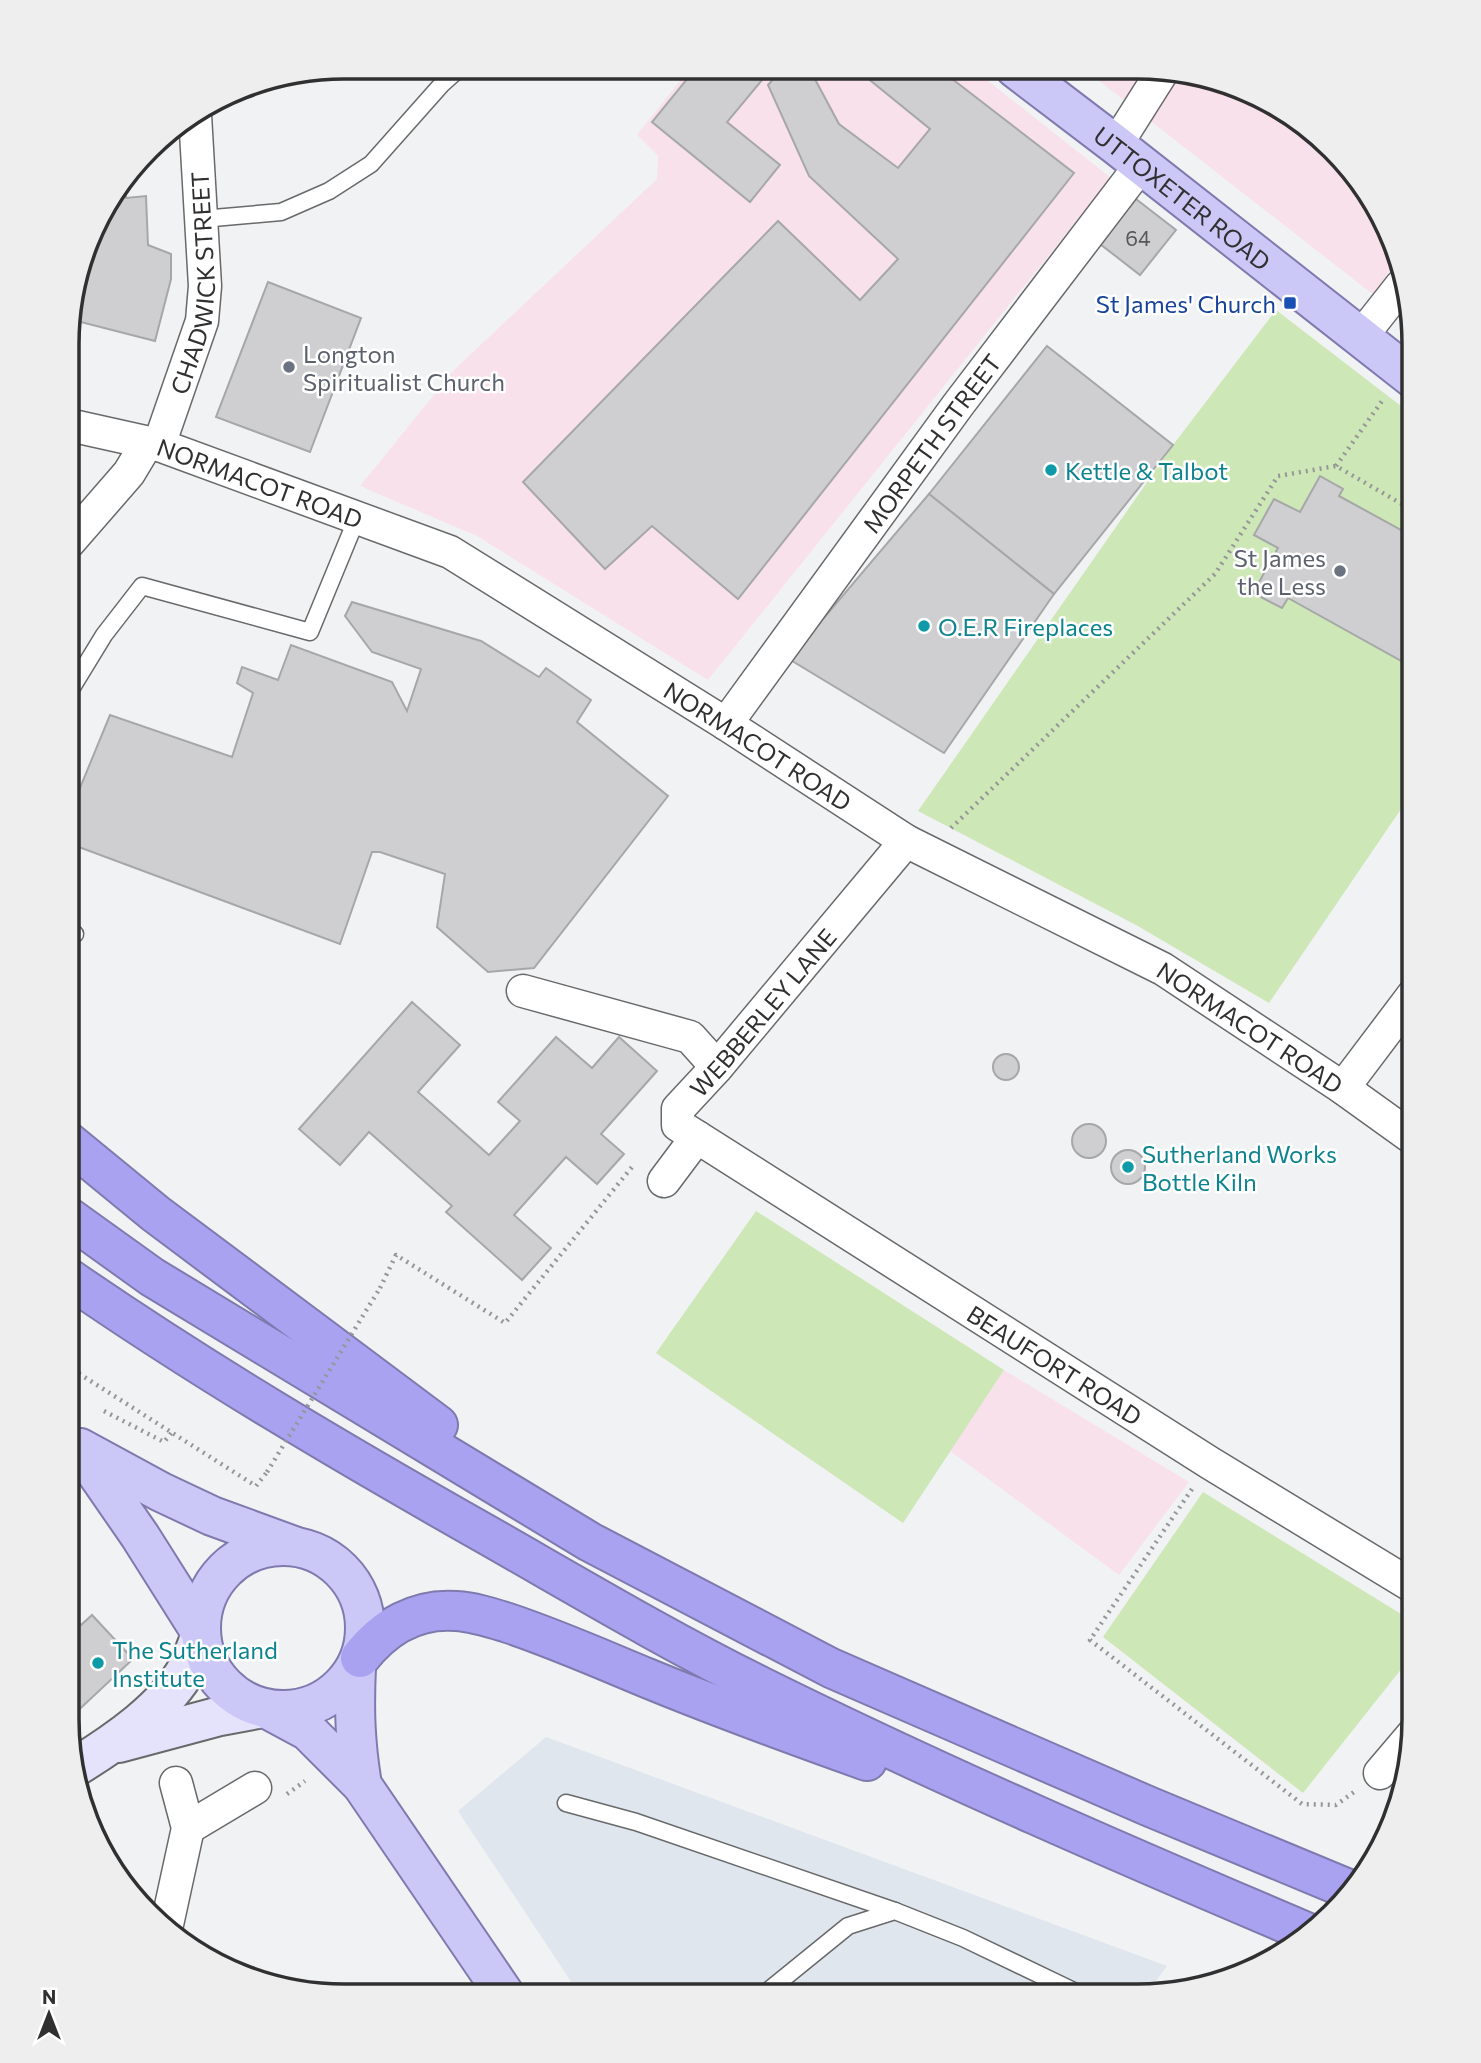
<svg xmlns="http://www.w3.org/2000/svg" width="1481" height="2063" font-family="Commissioner,sans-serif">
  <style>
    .built { fill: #e0e6ee }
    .industrial { fill: #f9e1eb }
    .green { fill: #cee7b7 }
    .building { fill: #cfcfd1; stroke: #a6a7a8; stroke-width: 2 }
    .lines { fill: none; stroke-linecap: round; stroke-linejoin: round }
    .lane-casing { stroke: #68696a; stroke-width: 19 }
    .street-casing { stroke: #68696a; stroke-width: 35 }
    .secondary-casing { stroke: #68696a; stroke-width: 42 }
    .primary-casing { stroke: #7f7aae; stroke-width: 42 }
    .highway-casing { stroke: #7f7aae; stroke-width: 42 }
    .path { stroke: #969698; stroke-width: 4.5; stroke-dasharray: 2 5; stroke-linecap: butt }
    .lane { stroke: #fff; stroke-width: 16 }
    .street { stroke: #fff; stroke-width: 32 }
    .secondary { stroke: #e5e3fb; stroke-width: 38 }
    .primary { stroke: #cbc7f7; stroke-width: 38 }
    .highway { stroke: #a9a2f1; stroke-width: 38 }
    .path-bridge { stroke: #969698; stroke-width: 4.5; stroke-dasharray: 2 5; stroke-linecap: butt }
    .transit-dot { fill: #1a4fb4; stroke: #fff; stroke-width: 2.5 }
    .worship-dot { fill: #6b7280; stroke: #fff; stroke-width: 2.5 }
    .culture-dot { fill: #0f9aa8; stroke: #fff; stroke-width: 2.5 }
    .labels { text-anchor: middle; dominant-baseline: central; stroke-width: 5; stroke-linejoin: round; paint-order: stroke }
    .number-label { font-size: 21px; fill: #585859 }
    .street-label { font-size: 24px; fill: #303031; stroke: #fff }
    .transit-label { font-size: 24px; fill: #164399; stroke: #fff; text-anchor: end }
    .worship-label { font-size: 24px; fill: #5b616d; stroke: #fff; text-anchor: start }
    .culture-label { font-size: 24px; fill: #0d838f; stroke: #fff; text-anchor: start }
    .rim { fill: none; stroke: #303031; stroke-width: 3.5 }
  </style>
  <rect width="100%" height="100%" fill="#f1f2f4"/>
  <path class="built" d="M546 1737 1167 1966 1146 1995 1138 1996 580 1995 458 1811Z"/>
  <g class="industrial">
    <path d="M690 68H972L1111 178 708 680 477 536 360 486 455 369 657 179 658 156 637 135Z"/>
    <path d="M1084 69H1174L1243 87 1306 123 1386 221 1395 261 1375 296Z"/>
    <path d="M1004 1370 1189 1482 1119 1575 950 1451Z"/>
  </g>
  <g class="green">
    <path d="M1276 310 1414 416V790L1269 1003 1136 925 918 811 1173 445Z"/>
    <path d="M756 1211 1004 1370 903 1523 656 1353Z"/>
    <path d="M1203 1492 1414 1622V1653L1303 1793 1103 1637Z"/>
  </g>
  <g class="building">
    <path d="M696 68H772L727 122 780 165 750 202 652 122Z"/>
    <path d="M783 68H809L839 124 898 168 930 129 855 68H938L1074 173 738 599 652 526 605 569 523 482 778 221 860 300 898 259 809 176 768 85Z"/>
    <path d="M126 178V198L146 196 148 245 171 254V279L155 341 69 319V307L103 205Z"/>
    <path d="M1136 199 1176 230 1140 275 1100 244Z"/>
    <path d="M268 282 361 318 310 452 216 417Z"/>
    <path d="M1047 346 1173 445 1054 594 929 494Z"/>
    <path d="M1320 476 1343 489 1339 496 1414 537V668L1288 598 1282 608 1253 593 1278 548 1254 535 1274 499 1300 512Z"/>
    <path d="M929 494 1054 594 944 753 789 659Z"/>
    <path d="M352 602 481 641 539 677 546 668 591 700 577 722 668 796 534 968 488 972 437 927 445 874 380 852H372L340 944 68 843V817L110 715 232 757 253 693 237 683 242 667 278 680 291 645 392 682 407 711 421 669 372 652 345 616Z"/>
    <path d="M412 1002 460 1045 418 1092 489 1155 520 1121 498 1102 556 1037 592 1068 619 1037 657 1071 601 1134 624 1154 597 1184 566 1157 514 1215 551 1248 522 1280 446 1212 452 1206 369 1132 340 1165 299 1129Z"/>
    <circle cx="1006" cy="1067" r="13"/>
    <circle cx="1089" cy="1141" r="17"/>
    <circle cx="1128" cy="1167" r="17"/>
    <path d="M67 1610 81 1625 92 1615 133 1659 67 1721Z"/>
  </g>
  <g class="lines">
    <g class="lane-casing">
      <g id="lane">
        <path d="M202 219 281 212 329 191 371 164 442 84 461 67"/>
        <path d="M68 694 104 635 142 586 310 632 357 518"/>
        <path d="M68 928 75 934"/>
        <path d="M566 1803 636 1822 895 1911"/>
        <path d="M763 1995 848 1926 895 1911 963 1938 1084 1996"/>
      </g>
    </g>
    <g class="street-casing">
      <g id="street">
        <path d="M1116 145 1164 69"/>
        <path d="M1360 338 1401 286"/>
        <path id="s1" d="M69 425 159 445 450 552 726 724 906 841 1163 969 1343 1088 1414 1139"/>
        <path id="s2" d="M159 445 202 321 205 286 195 115"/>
        <path d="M69 542 129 473 147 443"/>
        <path id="s3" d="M726 724 958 405 1141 165"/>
        <path d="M523 991 690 1037 717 1067"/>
        <path d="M1343 1088 1414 994"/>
        <path id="s4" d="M697 1137 1210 1463 1414 1587"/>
        <path id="s5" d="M664 1181 697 1137 678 1125V1109L717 1067 906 841"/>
        <path d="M1380 1773 1414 1733"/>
        <path d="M188 1828 255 1788"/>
        <path d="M166 1929 188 1828 176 1783"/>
      </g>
    </g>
    <g class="secondary-casing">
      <g id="secondary">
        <path d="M119 1743 220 1716 263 1708"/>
        <path d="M77 1766C116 1742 166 1708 188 1667 193 1657 196 1646 201 1636"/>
      </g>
    </g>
    <g class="primary-casing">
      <g id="primary">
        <path id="s6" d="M1015 68 1116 145 1414 379"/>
        <path d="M80 1448 161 1492 212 1516 294 1546"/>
        <path d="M84 1455 140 1536 200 1631"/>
        <circle cx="283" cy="1628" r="82"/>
        <path d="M356 1667C354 1711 355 1742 362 1785"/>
        <path d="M269 1710 308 1731 362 1785 505 1995"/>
      </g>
    </g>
    <g class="highway-casing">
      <g id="highway">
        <path d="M67 1141 156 1214 438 1425"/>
        <path d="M67 1216 152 1277 590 1542 831 1668 1148 1806 1353 1891"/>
        <path d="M67 1277C203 1371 346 1455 489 1536 580 1588 669 1641 762 1687 942 1776 1127 1856 1311 1934"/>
        <path d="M360 1658C384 1627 417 1608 456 1611 474 1612 492 1618 508 1623 556 1639 601 1659 647 1678 720 1708 794 1735 867 1761"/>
      </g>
    </g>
    <g class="path">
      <path d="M1336 466 1382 401"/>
      <path d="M951 828 1215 574 1278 476 1336 466 1414 511"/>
      <path d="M380 1288 396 1255 505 1323 632 1167"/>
      <path d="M67 1366 256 1486 267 1472"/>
      <path d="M104 1411 164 1442 172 1432"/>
      <path d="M1192 1489 1090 1640 1302 1804 1336 1805 1354 1792"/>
      <path d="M287 1794 305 1781"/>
    </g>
    <use href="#lane" class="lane"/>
    <use href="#street" class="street"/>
    <use href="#secondary" class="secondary"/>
    <use href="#primary" class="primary"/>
    <use href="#highway" class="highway"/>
    <path class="path-bridge" d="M267 1472 380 1288"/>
  </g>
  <rect class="transit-dot" x="1283" y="296" width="14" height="14" rx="3.5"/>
  <g class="worship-dot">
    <circle cx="289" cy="367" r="7"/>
    <circle cx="1340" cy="571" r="7"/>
  </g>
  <g class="culture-dot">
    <circle cx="1051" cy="470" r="7"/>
    <circle cx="924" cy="626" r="7"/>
    <circle cx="1128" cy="1167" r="7"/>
    <circle cx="98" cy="1663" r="7"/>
  </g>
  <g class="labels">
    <g class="number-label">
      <text x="1138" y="237">64</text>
    </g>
    <g class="street-label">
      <text stroke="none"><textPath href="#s6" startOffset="212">UTTOXETER ROAD</textPath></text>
      <text stroke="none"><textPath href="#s2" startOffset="168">CHADWICK STREET</textPath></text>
      <text stroke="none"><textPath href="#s3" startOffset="348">MORPETH STREET</textPath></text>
      <text stroke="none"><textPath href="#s1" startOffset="200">NORMACOT ROAD</textPath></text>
      <text stroke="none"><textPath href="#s1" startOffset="766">NORMACOT ROAD</textPath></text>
      <text stroke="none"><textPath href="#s5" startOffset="222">WEBBERLEY LANE</textPath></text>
      <text stroke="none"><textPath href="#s1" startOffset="1334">NORMACOT ROAD</textPath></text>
      <text stroke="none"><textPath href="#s4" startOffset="424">BEAUFORT ROAD</textPath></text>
    </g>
    <g class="transit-label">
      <text x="1276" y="303">St James' Church</text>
    </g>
    <g class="worship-label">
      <text x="303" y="353">Longton<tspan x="303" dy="28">Spiritualist Church</tspan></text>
      <text x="1326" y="557" text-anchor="end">St James<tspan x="1326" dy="28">the Less</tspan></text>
    </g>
    <g class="culture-label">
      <text x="1065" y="470">Kettle &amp; Talbot</text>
      <text x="938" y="626">O.E.R Fireplaces</text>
      <text x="1142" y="1153">Sutherland Works<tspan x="1142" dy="28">Bottle Kiln</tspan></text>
      <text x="112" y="1649">The Sutherland<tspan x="112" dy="28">Institute</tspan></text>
    </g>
  </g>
  <path d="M0 0H1481V2063H0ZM344 79H1137A265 265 0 0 1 1402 344V1719A265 265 0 0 1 1137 1984H344A265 265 0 0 1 79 1719V344A265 265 0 0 1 344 79Z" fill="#eeeeef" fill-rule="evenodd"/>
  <path class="rim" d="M344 79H1137A265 265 0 0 1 1402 344V1719A265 265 0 0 1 1137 1984H344A265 265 0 0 1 79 1719V344A265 265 0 0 1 344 79Z"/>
  <g transform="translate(49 2014)" stroke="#ffffff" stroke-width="5" paint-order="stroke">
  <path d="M0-5L12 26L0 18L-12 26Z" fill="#303031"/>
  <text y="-10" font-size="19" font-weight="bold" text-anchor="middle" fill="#303031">N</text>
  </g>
</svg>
